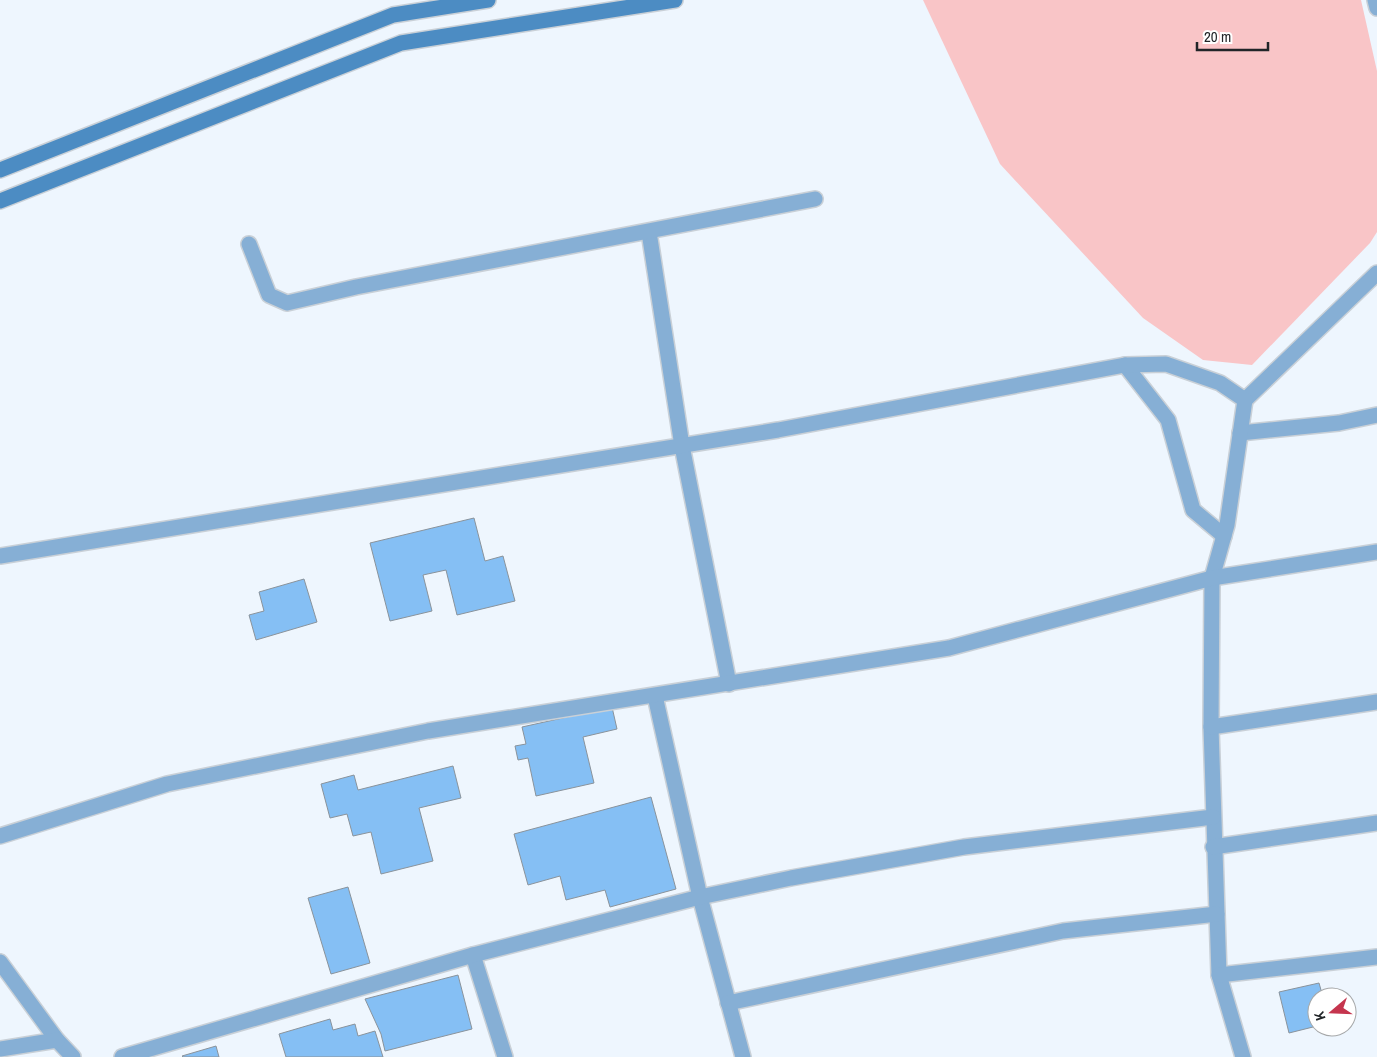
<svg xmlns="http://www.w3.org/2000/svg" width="1377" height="1057" font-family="'Archivo Narrow',sans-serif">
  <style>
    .green { fill: #f9c5c7 }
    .building { fill: #85bff4; stroke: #8a939b }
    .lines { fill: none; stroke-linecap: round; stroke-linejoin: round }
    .street-casing { stroke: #c9d0d7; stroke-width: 18 }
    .secondary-casing { stroke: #c9d0d7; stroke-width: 18 }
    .street { stroke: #86afd5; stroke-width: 15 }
    .secondary { stroke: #4c8cc3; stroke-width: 15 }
  </style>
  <rect width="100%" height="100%" fill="#eef6fe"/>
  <path class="green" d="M923 0H1361L1377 71V232L1370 243 1252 365 1203 360 1143 318 1000 164Z"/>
  <g class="building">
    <path d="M474 518 485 561 503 556 515 601 457 615 446 570 423 575 432 611 390 621 370 543Z"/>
    <path d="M304 579 317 622 256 640 249 615 264 611 259 592Z"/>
    <path d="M612 707 617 729 583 737 594 783 536 796 528 758 518 760 515 746 526 744 522 727Z"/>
    <path d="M453 766 461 798 419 808 433 861 381 874 371 832 353 836 347 814 330 818 321 784 354 775 358 790Z"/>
    <path d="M651 797 676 889 610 907 605 890 566 900 560 876 528 885 514 834Z"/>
    <path d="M348 887 370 963 331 974 308 898Z"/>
    <path d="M458 975 472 1029 385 1051 381 1034 365 999Z"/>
    <path d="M1319 983 1323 997H1317V1026L1289 1033 1279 992Z"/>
    <path d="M330 1019 333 1030 355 1024 358 1036 375 1031 383 1057H286L279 1034Z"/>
    <path d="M216 1046 219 1057H183L182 1056Z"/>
  </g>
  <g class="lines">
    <g class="street-casing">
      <g id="street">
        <path d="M1375 0 1377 8"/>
        <path d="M649 232 682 446 729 684"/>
        <path d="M249 244 269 295 287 303 356 287 815 199"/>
        <path d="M1125 365 1168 420 1193 510 1224 536"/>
        <path d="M1245 400 1377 273"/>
        <path d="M1240 433 1339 423 1377 415"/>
        <path d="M0 556 778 430 1125 365 1166 364 1220 383 1245 400 1227 525 1212 578 1211 727 1219 975 1243 1057"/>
        <path d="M655 696 700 897 743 1057"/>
        <path d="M1211 727 1377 702"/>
        <path d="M0 836 167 784 428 731 949 648 1212 578 1377 552"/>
        <path d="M1213 847 1377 823"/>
        <path d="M473 955 505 1057"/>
        <path d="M0 962 57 1040 73 1057"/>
        <path d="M1219 975 1377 957"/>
        <path d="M728 1003 1063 931 1217 914"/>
        <path d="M0 1049 57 1040"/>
        <path d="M122 1057 473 955 700 897 791 878 964 847 1213 817"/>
      </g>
    </g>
    <g class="secondary-casing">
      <g id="secondary">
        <path d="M0 170 393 15 488 0"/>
        <path d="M0 201 401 43 675 0"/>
      </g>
    </g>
    <use href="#street" class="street"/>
    <use href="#secondary" class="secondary"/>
  </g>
  <g transform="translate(1332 1012) rotate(251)"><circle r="24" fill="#ffffff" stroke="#a6a8a9"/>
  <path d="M0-4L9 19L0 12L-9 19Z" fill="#c5354e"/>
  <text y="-8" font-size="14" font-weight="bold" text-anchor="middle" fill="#212528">K</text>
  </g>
  <path d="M1197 42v8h71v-8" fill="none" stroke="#212528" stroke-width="2.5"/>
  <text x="1204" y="42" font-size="15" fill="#212528" stroke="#ffffff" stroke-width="4" paint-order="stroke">20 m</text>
</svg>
